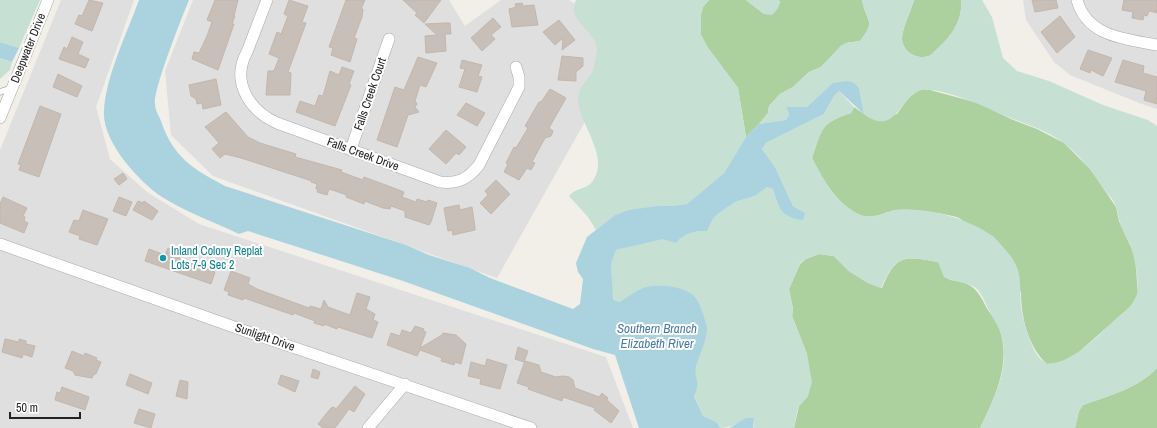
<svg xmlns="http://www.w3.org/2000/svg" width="1157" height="428" font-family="'Archivo Narrow',sans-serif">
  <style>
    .residential { fill: #e0dfdf }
    .forest { fill: #add19e }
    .wetland { fill: #c6e0d4 }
    .water { fill: #aad3df }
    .building { fill: #c7bfb8; stroke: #c4b6ab }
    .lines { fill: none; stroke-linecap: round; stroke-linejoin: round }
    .service-casing { stroke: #a9a9a9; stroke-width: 7 }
    .minor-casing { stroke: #a9a9a9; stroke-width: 12 }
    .service { stroke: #fff; stroke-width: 5.5 }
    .minor { stroke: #fff; stroke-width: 11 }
    .culture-dot { fill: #0f9aa8; stroke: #fff; stroke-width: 1.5 }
    .labels { text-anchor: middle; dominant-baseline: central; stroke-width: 4; stroke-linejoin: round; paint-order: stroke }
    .street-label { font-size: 12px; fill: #222; stroke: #fff }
    .culture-label { font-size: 12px; fill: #0d838f; stroke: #fff; text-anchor: start }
    .water-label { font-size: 13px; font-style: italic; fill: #4a7aab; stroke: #fff }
  </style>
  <rect width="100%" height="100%" fill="#f2efe9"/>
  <g class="residential">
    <path d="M61 0H134L96 107 110 159 147 192 199 224 606 357 633 428H0V150Z"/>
    <path d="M193 0H449L465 26 501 0H569L588 12 609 79 497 278 213 176 171 135 165 71Z"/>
    <path d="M1023 0H1157V109L1139 103 1070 75 1054 62 1026 20Z"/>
  </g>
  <g class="forest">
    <path d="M709 0H746L764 14 780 3 779 0H862C866 22 877 20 860 41L846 43 841 46 821 67 809 72 793 87 780 94 769 106 768 113 759 124 746 137 738 88 708 48 701 35V14L703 7Z"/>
    <path d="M914 0H961C963 21 951 37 936 50 934 52 931 55 929 56 917 60 902 52 902 38 903 26 911 11 914 0Z"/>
    <path d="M923 89 930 90 978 103 1011 119 1037 129 1064 143 1091 170 1116 207 1119 221 1135 256 1138 294 1131 306 1079 352 1060 363 1047 364C1028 347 1021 317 1021 292 1013 282 965 220 959 218 945 213 910 209 896 210 885 212 872 220 860 215 837 205 823 180 812 158 822 129 820 123 851 113L854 107 870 118 897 114C904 104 910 93 923 89Z"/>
    <path d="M819 254 834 256 849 271 868 283 882 288C896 254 904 256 938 262L950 280C975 283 977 290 988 310 993 317 999 326 1001 334 1010 366 994 400 980 428H794L799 406 808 396 807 354 792 316 793 309 789 289 800 264 806 259Z"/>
    <path d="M1157 368V428H1075L1079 411 1083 405C1110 395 1137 389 1157 368Z"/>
  </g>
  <g class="wetland">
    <path d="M0 0H40L19 48 0 42Z"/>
    <path d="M576 0H709L703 7 701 14V35L708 48 738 88 746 137 724 173 687 204 672 206H658L615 215 596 230 588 217 569 196C576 187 586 190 592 182 612 157 577 122 578 98 579 87 585 83 591 74 594 69 597 54 597 48 595 34 576 23 574 12 573 9 575 3 576 0Z"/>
    <path d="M746 0H779C781 7 776 11 772 15L764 14Z"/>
    <path d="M862 0H914C911 11 903 26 902 38 902 52 917 60 929 56 931 55 934 52 936 50 951 37 963 21 961 0H982L992 17 1003 58 1017 71 1049 81 1103 105 1148 120 1157 126V368C1137 389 1110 395 1083 405L1079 411 1075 428H980C994 400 1011 366 1001 334 999 326 993 319 990 312 986 305 982 293 976 288 966 281 955 283 944 277L938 262C904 256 896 254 881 288L868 283 849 271 834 256 819 254 806 259 800 263 789 289 793 309 792 316 807 354 812 382 808 396 799 406 797 412 794 428H753L754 426 753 418C741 419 733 428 721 428L716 422 703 416 694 395C701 383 694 380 695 368 697 355 703 341 707 329L645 288 619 302 612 298 611 263 616 250 664 238 676 243C685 233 694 231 707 231L713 219 718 214 735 202 755 196 767 187 773 189 777 202 805 213 793 206 775 167 762 149 766 143 824 114 834 96 839 91 854 107 851 113C820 123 822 129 812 158 823 179 837 205 861 215 872 220 885 212 896 210 926 207 967 218 991 235 996 238 1000 244 1004 248 1024 270 1019 280 1021 307 1022 318 1030 344 1036 353 1038 357 1043 361 1047 364 1075 362 1095 338 1116 319 1124 312 1134 305 1137 294 1140 283 1134 255 1130 244 1126 237 1122 230 1120 222 1118 217 1118 212 1116 207 1114 199 1106 192 1101 185 1091 170 1079 155 1065 144 1045 128 1017 122 994 111 979 103 937 87 922 90 900 93 897 139 864 114L859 88 833 84 807 107H786L789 114 786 120 759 124 768 113 769 106 780 94 793 87 809 72 821 67 841 46 846 43 860 41C877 20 866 22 862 0Z"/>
    <path d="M0 58 12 62 10 70 0 79Z"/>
  </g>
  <g class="water">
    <path d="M139 0H189C182 17 153 90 155 104 155 110 159 116 161 121 173 157 193 169 225 186L406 245 429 255 470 268 490 278 573 309 580 304 583 279 578 272 576 263 587 237 615 215 629 210 658 206H672L687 204 724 173 746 137 759 124 786 120 789 114 786 107H807L833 83 847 81 854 83 859 88 864 114 839 91 834 96 824 114 766 143 762 149 775 167 793 206 805 213 803 220C781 217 779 209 773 189L767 187 755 196 735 202 718 214 713 219 707 231C694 231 685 233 676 243L663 239 616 250 611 264 613 299 619 302C628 297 637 290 646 287 659 284 684 286 694 296 700 302 705 319 707 328 708 336 699 357 696 366 693 378 702 381 694 396L703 416 716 422 721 428H639L615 355 593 349 403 281 248 231 239 234C214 222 186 212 162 197 139 182 102 141 104 112 105 78 127 33 139 0Z"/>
    <path d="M0 42 19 48 12 62 0 58Z"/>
    <path d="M746 418H754L753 428H729Z"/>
  </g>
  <g class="building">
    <path d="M89 0 103 3 92 31 75 24 79 15 82 16Z"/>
    <path d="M215 0H238L234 16H235L232 24H234L218 70 192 59 194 52 199 53 207 36 212 22 207 20Z"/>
    <path d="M289 0 308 6 302 22 306 23 288 72 291 73 290 95H266L268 71H274L279 58 269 54 277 32 281 34 288 16 284 14Z"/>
    <path d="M346 0H365L361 9H363L362 17 354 38 357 39 350 62 331 55 333 48 329 47Z"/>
    <path d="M403 0H441L424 23 415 15 417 13Z"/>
    <path d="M1032 0H1056L1058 8 1035 12Z"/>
    <path d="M1124 0H1157V13L1149 11 1147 16 1144 15 1143 20 1132 18 1133 12 1122 10Z"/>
    <path d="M522 3 523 6 534 5 538 25 512 27 509 9 516 7 515 4Z"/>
    <path d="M1060 16 1075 37 1057 53 1041 32Z"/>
    <path d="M493 18 501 27 491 35 495 39 482 51 471 38Z"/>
    <path d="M559 20 575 40 562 50 563 38 555 45 543 32Z"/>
    <path d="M444 23H450L451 34H445L446 51 426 53 425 36 437 35 425 24Z"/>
    <path d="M72 37 83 42 78 54 89 59 85 68 59 59 64 47 67 49Z"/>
    <path d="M1088 50 1112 58 1103 76 1091 70 1090 73 1080 69Z"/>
    <path d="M562 56 583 58V66L576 72V81L558 80Z"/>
    <path d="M418 57 437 63 426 87 420 85 415 101 417 104 415 107 419 112 408 115 397 147 377 140 395 87 404 90Z"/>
    <path d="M462 60 482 65 478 76 482 77 477 92 459 87 465 69 460 68Z"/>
    <path d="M1123 60 1144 66 1143 73 1157 77V104L1144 100 1146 91 1115 82Z"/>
    <path d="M342 67 354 71 349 84 351 85 335 126 296 112 300 101 315 106 319 95 323 96 330 71 339 75Z"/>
    <path d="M58 74 82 86 77 97 53 87Z"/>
    <path d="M216 79 221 105 203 109 202 103 197 104 196 99 191 96 189 85Z"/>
    <path d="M550 89 566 98 549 128 553 131 551 136 545 138 532 162 535 163 531 170 527 168 519 180 504 172 508 164 506 163 514 147 516 148 528 128 525 126 539 102H541Z"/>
    <path d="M466 103 485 113 477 126 457 115Z"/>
    <path d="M40 106 61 114 39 177 19 170 21 165 18 164Z"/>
    <path d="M226 112 248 137 260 143 296 154 295 157 342 170 341 172 363 180 364 177 391 187 404 192 402 197 416 202 417 199 427 202 428 200 437 203 431 222 429 225 405 217V211L391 206 390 209 383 208 365 201 364 204 346 197 347 195 329 189 327 195 317 192 318 189H316L317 184 311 182 312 181 241 158 225 154 220 158 212 149 219 143 205 127Z"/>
    <path d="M446 130 466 147 459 155 456 153 446 164 429 149Z"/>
    <path d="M123 173 127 179 119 185 114 179Z"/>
    <path d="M496 180 510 194 491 214 480 203 488 195 485 191Z"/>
    <path d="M3 197 27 208 23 216 25 217 24 221 28 223 24 233 0 223V204Z"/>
    <path d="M119 197 132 202 126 216 113 211Z"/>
    <path d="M138 201 143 203 144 201 158 211 152 220 133 210Z"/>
    <path d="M459 205 460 210 472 207 475 227V230L453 235 452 230 448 231 444 208Z"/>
    <path d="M83 210 108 219 97 245 79 239 80 236 69 232 74 220 79 221Z"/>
    <path d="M168 248 181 253 179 259 215 272 211 284 145 261 149 249 165 255Z"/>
    <path d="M231 271 250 278 248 284 257 289 309 308 310 306 321 309 324 300 328 307 350 315 357 293 370 297 366 309 375 314 373 320 378 322 372 338 338 327 337 329 324 324V326L314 323 315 321 294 313 293 315 244 298 243 300 228 295 229 292 224 290Z"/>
    <path d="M415 326 424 329 423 331 426 332 420 348 442 335 443 333 456 335 466 344 461 364 455 362 454 365 441 361 442 358 420 350 417 356 387 345 391 333 400 336 402 330 411 333Z"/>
    <path d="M5 339 19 342V339L26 341V344L35 346 32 357 23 354 22 358 2 352Z"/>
    <path d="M518 347 528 351 524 362 515 359Z"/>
    <path d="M72 351 84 356 85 353 97 358 96 360 101 362 96 374H94L92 378 75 375 73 371 65 368Z"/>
    <path d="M487 359 507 365 500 389 480 384 481 379 468 376 471 362 485 366Z"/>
    <path d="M525 361 539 365 541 372 556 377 563 376 569 377 573 380 575 388 599 397 602 393 608 398 607 400 619 411 611 423 594 410 595 408 563 397 562 401 528 389 529 387 517 383Z"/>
    <path d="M313 369 320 372 318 379 311 377Z"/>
    <path d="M130 374 152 383 148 394 126 385Z"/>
    <path d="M281 375 299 381 295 392 278 384Z"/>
    <path d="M180 380 188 382 187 399 176 396Z"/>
    <path d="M355 386 365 394 354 412 349 409 335 428H323L318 424 331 408 334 407 336 409Z"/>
    <path d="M62 387 89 397 85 410 55 400 57 392 60 393Z"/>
    <path d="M139 409 155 414 151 428 134 423Z"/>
  </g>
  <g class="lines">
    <g class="service-casing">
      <path id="service" d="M0 92 12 88"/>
    </g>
    <g class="minor-casing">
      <g id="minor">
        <path d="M267 0C261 15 256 29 250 44 249 49 246 53 244 58 233 86 252 112 277 123L440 182C458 184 468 179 479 165L519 87V77L516 67"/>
        <path d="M1077 0C1087 37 1126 39 1157 45"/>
        <path d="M0 118 48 0"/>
        <path d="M351 149 389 39"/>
        <path d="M0 244 251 333 531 428"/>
        <path d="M368 428 405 384"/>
      </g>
    </g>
    <use href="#service" class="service"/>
    <use href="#minor" class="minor"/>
  </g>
  <circle class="culture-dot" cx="163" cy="258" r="4"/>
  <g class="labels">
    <g class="street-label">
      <text transform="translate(28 48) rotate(-68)">Deepwater Drive</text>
      <text transform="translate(370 94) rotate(-71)">Falls Creek Court</text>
      <text transform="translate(363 154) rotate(20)">Falls Creek Drive</text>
      <text transform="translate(265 337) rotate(19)">Sunlight Drive</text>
    </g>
    <g class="culture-label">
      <text x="171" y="251">Inland Colony Replat<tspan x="171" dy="14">Lots 7-9 Sec 2</tspan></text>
    </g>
    <g class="water-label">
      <text x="657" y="328">Southern Branch<tspan x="657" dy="15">Elizabeth River</tspan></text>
    </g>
  </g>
  <path d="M10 412v6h70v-6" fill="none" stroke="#222222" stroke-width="2"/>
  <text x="16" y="412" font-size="12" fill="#222222" stroke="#ffffff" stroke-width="3" paint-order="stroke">50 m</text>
</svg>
